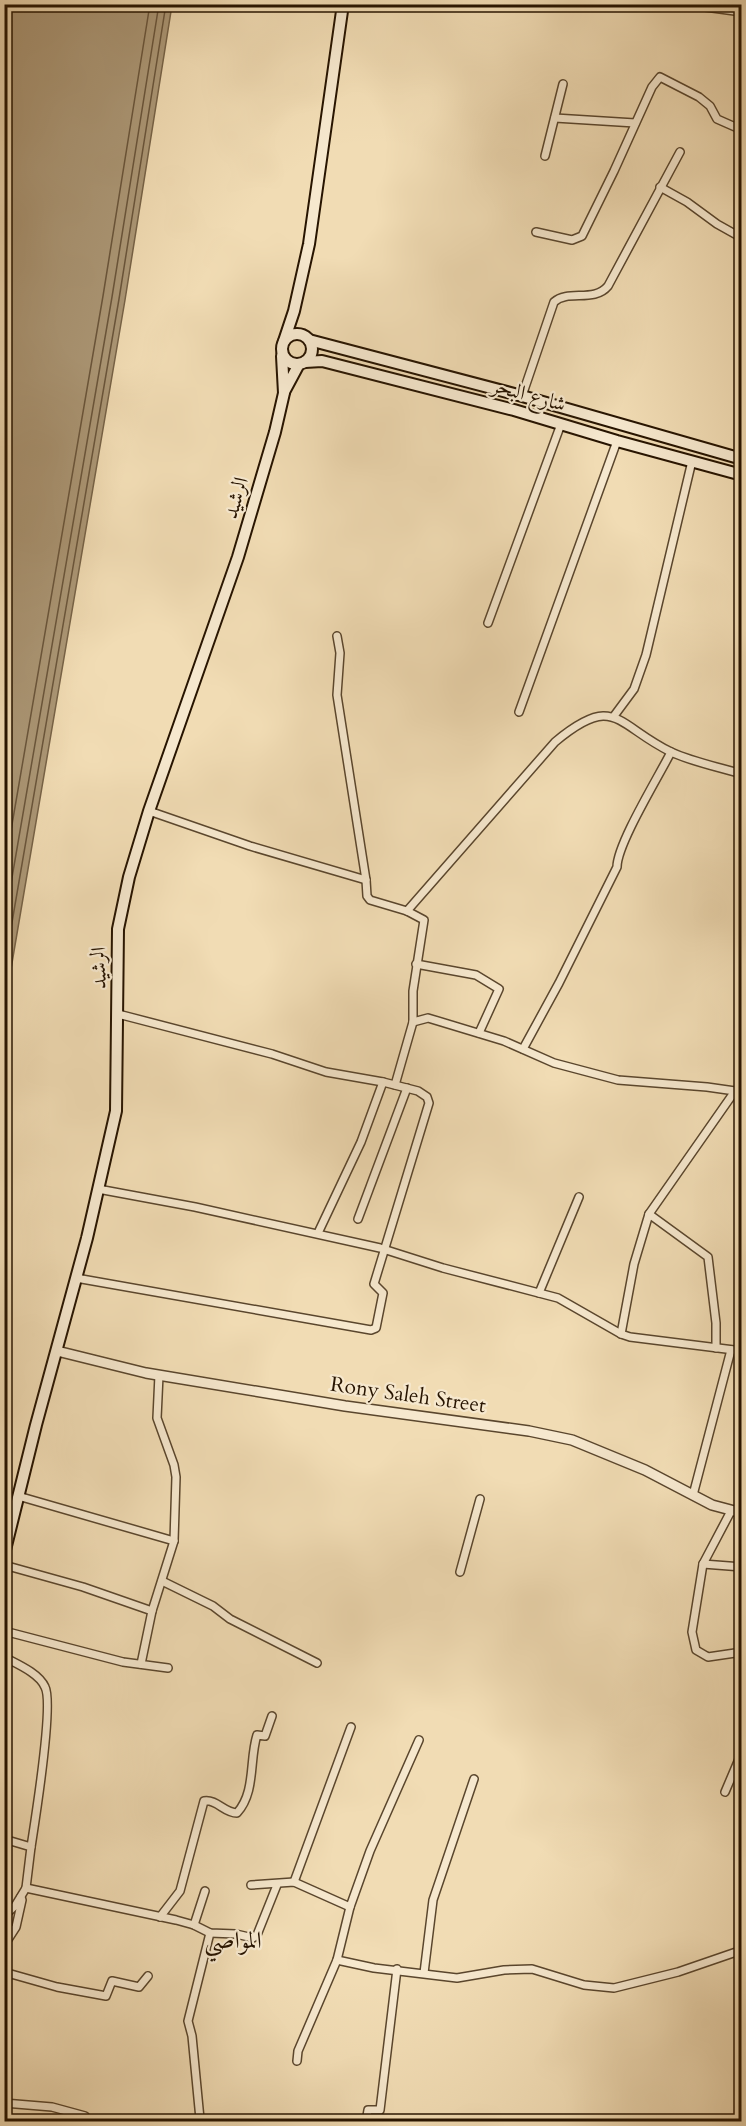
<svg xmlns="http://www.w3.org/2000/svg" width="746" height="2126" font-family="Cardo,Amiri,serif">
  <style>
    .water { fill: #ac9877; stroke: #776347; stroke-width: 1.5 }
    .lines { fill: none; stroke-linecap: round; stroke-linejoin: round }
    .shore { stroke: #6a563c; stroke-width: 1.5 }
    .minor-casing { stroke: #5a462d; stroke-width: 10 }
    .tertiary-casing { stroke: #5a462d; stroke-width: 12 }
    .secondary-casing { stroke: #271400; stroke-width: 14 }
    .minor { stroke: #f6e8ce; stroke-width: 7 }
    .tertiary { stroke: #f6e8ce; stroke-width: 9 }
    .secondary { stroke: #f6e8ce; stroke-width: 10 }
    .labels { text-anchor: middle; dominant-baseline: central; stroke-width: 4.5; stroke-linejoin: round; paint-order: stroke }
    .street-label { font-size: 21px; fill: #271400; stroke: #f6e8ce }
    .quarter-label { font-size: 24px; fill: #271400; stroke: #f6e8ce }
  </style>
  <rect width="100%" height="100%" fill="#f1dcb4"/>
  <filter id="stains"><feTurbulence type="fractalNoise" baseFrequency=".00333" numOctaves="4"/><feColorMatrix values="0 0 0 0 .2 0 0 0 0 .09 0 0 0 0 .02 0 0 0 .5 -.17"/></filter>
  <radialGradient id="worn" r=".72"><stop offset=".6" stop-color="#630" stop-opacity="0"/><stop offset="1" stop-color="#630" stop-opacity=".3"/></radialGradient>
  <path class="water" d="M5 4 172 5 125 300 5 1004Z"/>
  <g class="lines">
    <g class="shore">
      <path d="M4 871 103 296 150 4"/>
      <path d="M4 924 112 297 159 4"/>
      <path d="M4 969 119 299 166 4"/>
    </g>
    <g class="minor-casing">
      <g id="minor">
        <path d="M683 4 742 12"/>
        <path d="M555 118 635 123"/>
        <path d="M545 156 563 84"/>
        <path d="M660 187 687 202 717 224 742 238"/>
        <path d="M536 232 572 240 582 236 614 171 652 87 660 77 699 97 710 106 717 119 742 130"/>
        <path d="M522 396 554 302C568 289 594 303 608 286L680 152"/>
        <path d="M488 623 561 424"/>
        <path d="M337 636 340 653 337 695 366 880 367 896 370 900 407 911 424 920 413 991V1022L395 1085"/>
        <path d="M519 712 617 441"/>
        <path d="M614 716 634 689 646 655 692 461"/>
        <path d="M149 811 250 846 366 880"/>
        <path d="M407 911 555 742C615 692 616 725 671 752 693 762 718 767 742 774"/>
        <path d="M416 964 476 975 499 989 479 1033"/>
        <path d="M413 1022 428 1018 504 1041 554 1063 618 1080 707 1087 735 1091 742 1093"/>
        <path d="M523 1049 559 983 617 867C617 844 659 776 671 752"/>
        <path d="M98 1189 195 1207 380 1248 443 1268 558 1298 621 1334 630 1337 742 1351"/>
        <path d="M649 1214 708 1257 716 1323V1348"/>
        <path d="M358 1219 407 1088"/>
        <path d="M318 1233 361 1142 383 1082"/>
        <path d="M76 1278 371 1330 376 1328 383 1293 374 1284 429 1103 427 1097 418 1091 383 1082 326 1072 272 1054 118 1014"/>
        <path d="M539 1293 579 1197"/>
        <path d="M621 1334 634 1264 649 1214 735 1091"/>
        <path d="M693 1495 731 1350"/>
        <path d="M18 1496 174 1541"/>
        <path d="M731 1511 703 1564 692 1632 696 1650 708 1657 742 1652"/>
        <path d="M703 1564 742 1567"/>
        <path d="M4 1565 83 1587 152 1611"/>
        <path d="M460 1572 480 1499"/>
        <path d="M162 1581 213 1606 230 1619 317 1663"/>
        <path d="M4 1631 123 1662 168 1668"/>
        <path d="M4 1657C17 1664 39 1673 45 1687 54 1704 35 1821 31 1847"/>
        <path d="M141 1664 152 1611 174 1541 176 1477 174 1465 157 1418 159 1375"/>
        <path d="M725 1792 742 1752"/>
        <path d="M4 1839 31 1847 26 1888 176 1920 194 1925 210 1933 236 1934 253 1938 257 1935 277 1885"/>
        <path d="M294 1882 351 1727"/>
        <path d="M251 1885 294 1882 350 1907"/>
        <path d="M4 1916 15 1906 26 1888"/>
        <path d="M160 1917 180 1891 204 1801C217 1799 224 1813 237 1813 256 1792 249 1760 257 1735L265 1736 272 1716"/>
        <path d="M4 1924 5 1943"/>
        <path d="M194 1925 205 1891"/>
        <path d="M5 1944 16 1927 22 1900 21 1897"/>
        <path d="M337 1960 374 1968 457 1978 504 1970 532 1969 584 1985 614 1988 678 1972 742 1950"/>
        <path d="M4 1972 57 1987 106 1996 112 1981 139 1987 148 1976"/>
        <path d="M424 1973 433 1900 474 1779"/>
        <path d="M297 2061 298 2051 337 1960 350 1907 370 1851 419 1740"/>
        <path d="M4 2103 52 2107 85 2116V2122"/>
        <path d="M199 2122 200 2119 192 2036 188 2021 210 1933"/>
        <path d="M366 2122 368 2110H380L397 1969"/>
      </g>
    </g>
    <g class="tertiary-casing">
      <path id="tertiary" d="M57 1351 146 1373 345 1406 529 1431 572 1440 645 1470 712 1505 742 1513"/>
    </g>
    <g class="secondary-casing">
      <g id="secondary">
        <circle cx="297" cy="349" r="15"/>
        <path d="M309 340 522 396 742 459"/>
        <path d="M284 341 294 311 309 244 343 4"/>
        <path d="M305 362 322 361 514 410 617 441 742 475"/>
        <path d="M284 392 299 364"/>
        <path d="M4 1554 36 1425 87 1238 116 1111 118 929 129 877 149 811 238 557 275 432 284 393 282 356"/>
      </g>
    </g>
    <use href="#minor" class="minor"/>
    <use href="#tertiary" class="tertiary"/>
    <use href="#secondary" class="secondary"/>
  </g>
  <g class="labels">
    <g class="street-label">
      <text transform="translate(529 395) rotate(16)">شارع البحر</text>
      <text transform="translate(236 498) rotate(-73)">الرشيد</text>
      <text transform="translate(99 968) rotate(-91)">الرشيد</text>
      <text transform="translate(408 1395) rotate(8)">Rony Saleh Street</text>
    </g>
    <g class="quarter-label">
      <text x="233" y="1940">المواصي</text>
    </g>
  </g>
  <rect width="746" height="2126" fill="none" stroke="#f1dcb4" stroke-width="24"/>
  <rect x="6" y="6" width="734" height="2114" fill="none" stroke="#271400" stroke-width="3"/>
  <rect x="12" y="12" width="722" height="2102" fill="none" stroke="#271400" stroke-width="1.5"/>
  <rect width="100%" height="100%" filter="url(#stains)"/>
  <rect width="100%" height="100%" fill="url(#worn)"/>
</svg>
